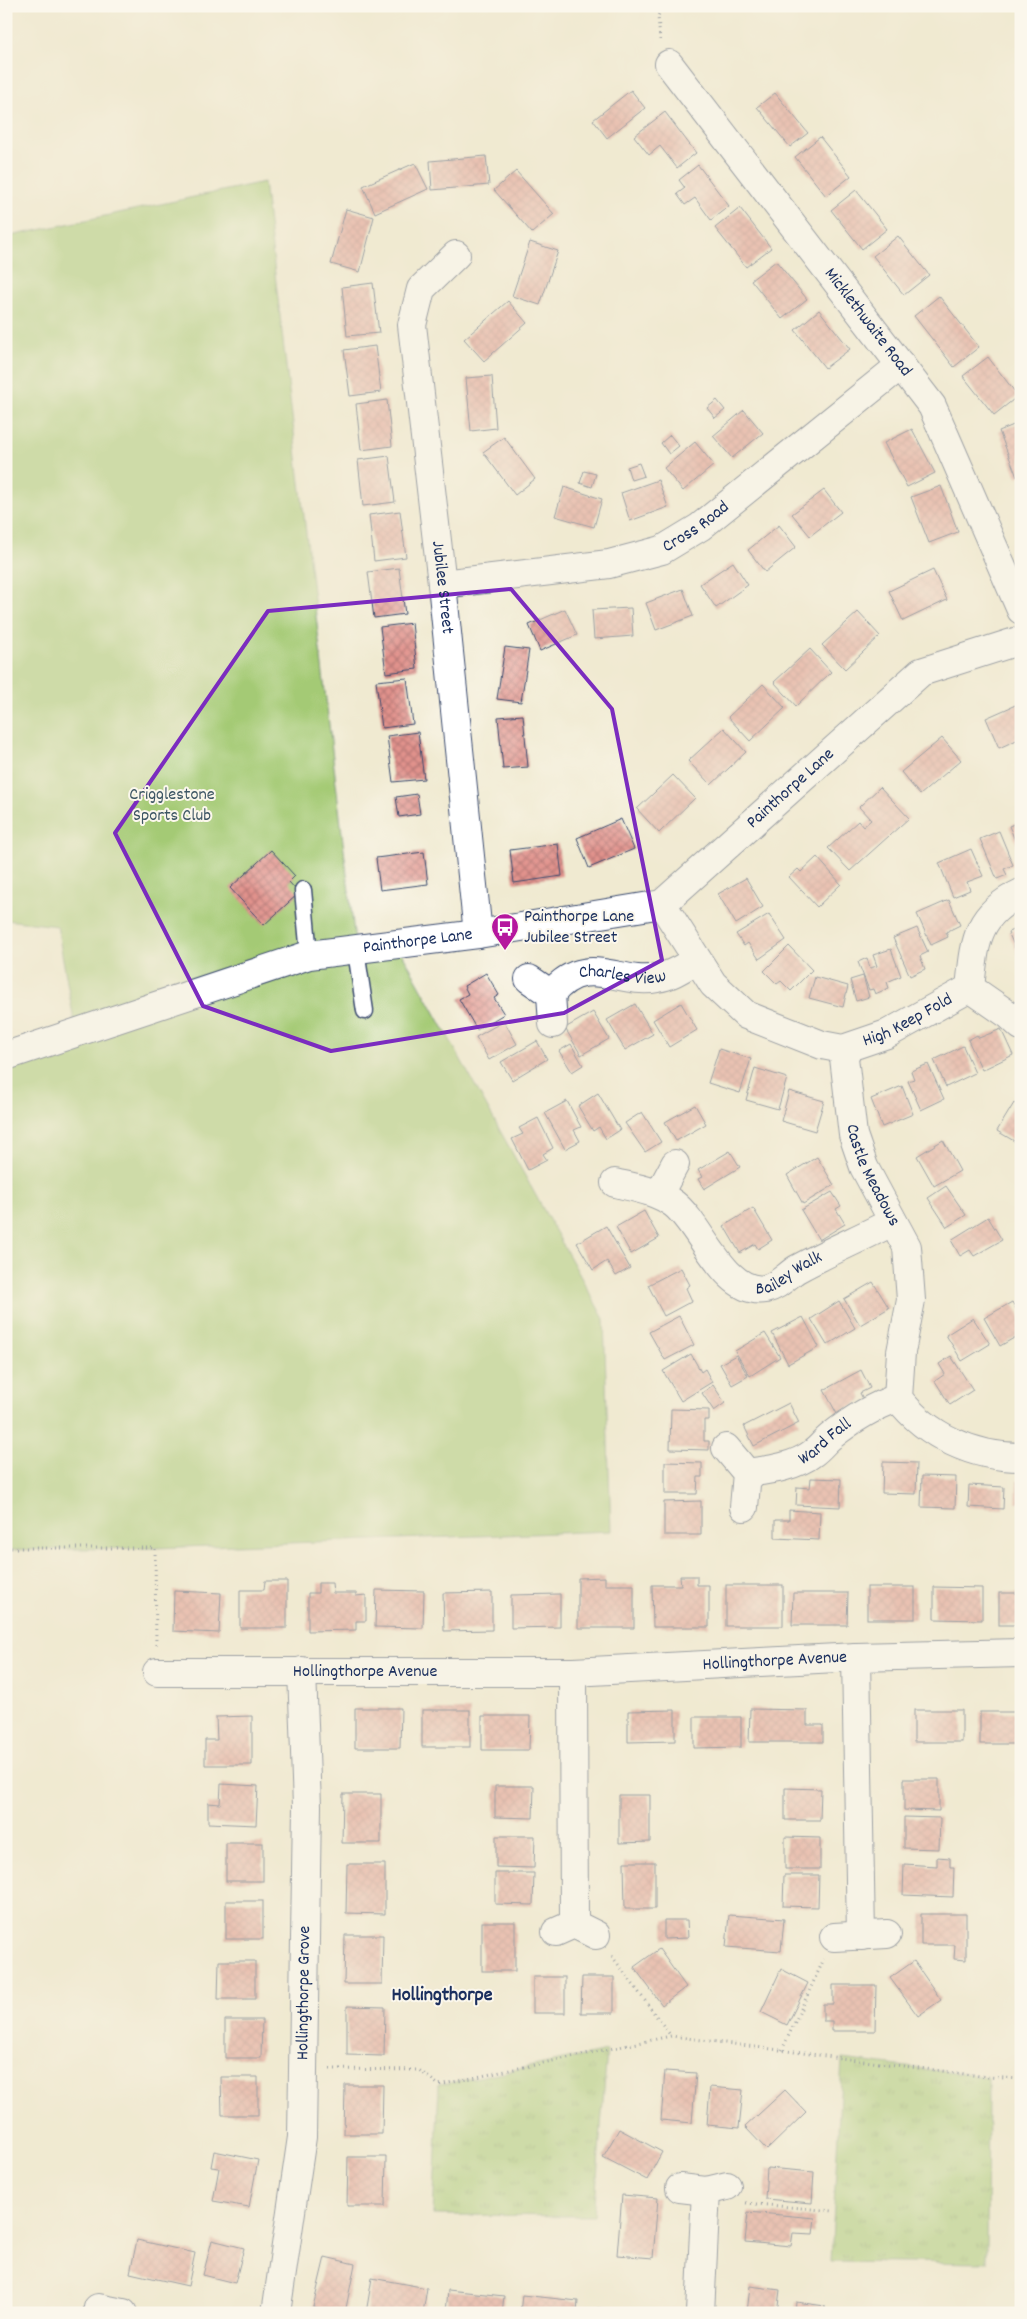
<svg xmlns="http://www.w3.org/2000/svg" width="1027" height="2319" font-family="Dekko,sans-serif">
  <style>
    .grass { fill: url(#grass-tufts); stroke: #607c6a }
    .park { fill: #a4ca75; stroke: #607c6a }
    .building { fill: url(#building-cross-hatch) }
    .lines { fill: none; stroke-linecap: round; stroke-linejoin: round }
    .service-casing { stroke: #3b4b6f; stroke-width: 19 }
    .minor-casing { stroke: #3b4b6f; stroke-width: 30 }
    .tertiary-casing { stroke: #3b4b6f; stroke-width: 30 }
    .path { stroke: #3b4b6f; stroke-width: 3; stroke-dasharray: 1 4; stroke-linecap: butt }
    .service { stroke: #fff; stroke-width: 16 }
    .minor { stroke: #fff; stroke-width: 28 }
    .tertiary { stroke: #fff; stroke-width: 28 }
    .marked { fill: none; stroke: #7b2cbf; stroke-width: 4; stroke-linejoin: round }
    .labels { text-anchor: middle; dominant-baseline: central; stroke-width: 4; stroke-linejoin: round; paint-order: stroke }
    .street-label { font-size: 18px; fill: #1b2f5e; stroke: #fbf7ec }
    .park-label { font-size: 18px; fill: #3d5664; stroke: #fbf7ec }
    .poi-label { font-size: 18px; fill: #1b2f5e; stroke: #fbf7ec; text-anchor: start }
    .quarter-label { font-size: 20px; font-weight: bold; fill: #1b2f5e; stroke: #fbf7ec }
  </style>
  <defs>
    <pattern id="grass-tufts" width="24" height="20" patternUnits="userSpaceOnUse" patternTransform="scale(1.25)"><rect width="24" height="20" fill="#a4ca75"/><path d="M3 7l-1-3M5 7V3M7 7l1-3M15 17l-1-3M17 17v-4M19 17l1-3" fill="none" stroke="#85a463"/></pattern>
    <pattern id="building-cross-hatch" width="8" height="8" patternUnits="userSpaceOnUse" patternTransform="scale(1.25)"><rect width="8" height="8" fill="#e1928c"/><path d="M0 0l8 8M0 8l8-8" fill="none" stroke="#b67876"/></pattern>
  </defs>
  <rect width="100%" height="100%" fill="#fbf7ec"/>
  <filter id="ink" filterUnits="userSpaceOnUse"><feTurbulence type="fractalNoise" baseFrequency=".02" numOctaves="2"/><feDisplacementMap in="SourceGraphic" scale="10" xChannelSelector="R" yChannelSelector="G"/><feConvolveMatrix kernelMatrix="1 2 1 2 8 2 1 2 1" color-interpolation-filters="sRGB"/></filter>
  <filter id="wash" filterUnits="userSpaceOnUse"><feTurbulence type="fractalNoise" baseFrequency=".0096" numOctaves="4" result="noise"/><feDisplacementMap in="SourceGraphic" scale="20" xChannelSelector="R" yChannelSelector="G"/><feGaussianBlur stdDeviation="1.12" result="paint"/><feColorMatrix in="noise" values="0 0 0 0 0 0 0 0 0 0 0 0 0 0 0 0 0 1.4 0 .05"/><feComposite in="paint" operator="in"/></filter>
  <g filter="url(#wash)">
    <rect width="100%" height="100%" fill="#f0ead1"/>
    <g class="grass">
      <path d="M607 2051 594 2216 433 2215 439 2085Z"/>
      <path d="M842 2059 988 2077 987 2263 831 2261Z"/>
    </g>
    <path class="park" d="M264 182 356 950 397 944 604 1319 611 1531 155 1548 6 1550V1061L76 1032 57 926 6 920V237Z"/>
    <g id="blocks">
      <g class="building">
        <path d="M631 90 645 108 607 138 593 120Z"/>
        <path d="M775 93 808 133 790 147 757 107Z"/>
        <path d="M665 112 696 153 677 168 660 146 649 155 634 136Z"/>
        <path d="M820 137 851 176 826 196 795 157Z"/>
        <path d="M486 156 489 185 432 190 430 161Z"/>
        <path d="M415 163 428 189 375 213 363 186Z"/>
        <path d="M698 165 729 206 711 220 695 198 685 205 677 194 685 188 679 180Z"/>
        <path d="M516 171 554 214 532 233 494 190Z"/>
        <path d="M856 190 887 229 862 249 831 210Z"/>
        <path d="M740 208 771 248 746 267 715 228Z"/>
        <path d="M346 209 374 217 360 272 331 264Z"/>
        <path d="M898 236 929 275 904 295 873 256Z"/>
        <path d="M530 242 558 251 540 305 512 296Z"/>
        <path d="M776 261 807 299 782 319 751 280Z"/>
        <path d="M373 283 379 333 347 336 342 287Z"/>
        <path d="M939 296 979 347 954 367 914 316Z"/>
        <path d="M508 301 527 323 484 361 464 339Z"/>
        <path d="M819 310 850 349 825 368 795 330Z"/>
        <path d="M375 346 381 392 350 396 344 350Z"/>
        <path d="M988 357 1018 396 994 415 963 376Z"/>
        <path d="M492 376 496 428 471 431 466 378Z"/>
        <path d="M387 400 392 446 361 450 356 404Z"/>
        <path d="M717 400 725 410 715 418 707 408Z"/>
        <path d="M744 410 763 433 732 458 713 436Z"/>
        <path d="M1021 422V475L1017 477 999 431Z"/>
        <path d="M912 429 935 473 907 487 884 443Z"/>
        <path d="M670 435 679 446 669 454 661 443Z"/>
        <path d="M504 437 535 479 515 495 483 452Z"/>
        <path d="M695 442 714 465 683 491 664 468Z"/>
        <path d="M389 456 395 502 363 506 358 460Z"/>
        <path d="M639 463 644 476 631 480 627 467Z"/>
        <path d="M584 471 596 474 592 487 580 483Z"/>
        <path d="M658 480 668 507 630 521 621 493Z"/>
        <path d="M941 486 958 532 929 543 911 497Z"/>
        <path d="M564 487 602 499 594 527 555 516Z"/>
        <path d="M824 490 841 512 810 536 792 514Z"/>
        <path d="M400 511 406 557 374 561 369 515Z"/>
        <path d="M779 525 796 547 765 572 748 550Z"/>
        <path d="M733 562 748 585 716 608 700 584Z"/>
        <path d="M399 568 405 614 374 618 368 572Z"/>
        <path d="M933 570 947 600 903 621 889 591Z"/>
        <path d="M683 589 693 616 656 630 646 603Z"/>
        <path d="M631 608 633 636 594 639 592 610Z"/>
        <path d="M565 609 577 635 540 651 529 625Z"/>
        <path d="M858 612 880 636 845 669 822 645Z"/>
        <path d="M412 623 417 669 386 673 380 627Z"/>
        <path d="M505 647 529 650 521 702 497 699Z"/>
        <path d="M810 649 831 672 796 706 774 682Z"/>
        <path d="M407 678 413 724 382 728 376 681Z"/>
        <path d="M763 684 785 708 750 741 728 717Z"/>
        <path d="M1020 703 1021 738 999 748 986 718Z"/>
        <path d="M523 715 528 767 503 769 498 717Z"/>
        <path d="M724 728 746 752 711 785 688 761Z"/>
        <path d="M418 732 424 779 393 782 387 736Z"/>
        <path d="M942 738 961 760 920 795 901 772Z"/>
        <path d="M673 775 695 798 659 833 637 809Z"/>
        <path d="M880 787 909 818 850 871 828 848 858 821 863 827 871 820 859 807Z"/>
        <path d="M417 794 420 814 399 817 396 797Z"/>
        <path d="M621 819 634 849 589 868 577 838Z"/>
        <path d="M1021 821V854L1009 826Z"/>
        <path d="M999 831 1013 865 1004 869 1007 875 997 879 980 839Z"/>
        <path d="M558 844 562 876 514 883 510 850Z"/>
        <path d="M971 849 983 876 967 882 970 890 953 897 939 863Z"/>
        <path d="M271 850 295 876 289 882 299 893 264 925 230 888Z"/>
        <path d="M424 852 428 884 380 890 376 858Z"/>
        <path d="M817 857 841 884 817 907 789 877 798 869 801 872Z"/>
        <path d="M746 878 763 907 736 924 718 894Z"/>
        <path d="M949 900 960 925 946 932 948 937 931 945 917 914Z"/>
        <path d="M769 914 786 940 759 959 748 943 744 946 736 934Z"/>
        <path d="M1021 927V961L1008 932Z"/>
        <path d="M917 928 928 952 920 956 925 969 910 976 893 938Z"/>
        <path d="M789 946 812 970 791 991 781 981 777 984 764 971Z"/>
        <path d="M891 949 901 976 887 982 889 988 875 994 873 989 869 990 858 962 867 958 870 968 877 966 873 955Z"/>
        <path d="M486 973 499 995 494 998 504 1014 477 1030 459 999 468 994 464 986Z"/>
        <path d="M863 976 869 997 856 1001 850 980Z"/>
        <path d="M815 977 848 986 843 1007 809 998Z"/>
        <path d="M681 1003 697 1030 669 1047 653 1020Z"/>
        <path d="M635 1004 653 1034 625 1050 607 1020Z"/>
        <path d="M593 1012 609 1039 581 1055 565 1028Z"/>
        <path d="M504 1021 517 1044 489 1060 476 1037Z"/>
        <path d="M1001 1029 1013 1055 982 1070 968 1040 977 1035 979 1038Z"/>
        <path d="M537 1041 547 1059 512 1080 501 1062Z"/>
        <path d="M571 1044 583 1065 572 1072 559 1051Z"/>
        <path d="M963 1046 975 1073 946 1087 934 1060Z"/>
        <path d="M719 1049 751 1059 740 1093 708 1083Z"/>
        <path d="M928 1064 944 1099 921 1110 908 1081 914 1079 911 1071Z"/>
        <path d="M755 1068 787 1078 778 1109 746 1100Z"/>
        <path d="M902 1086 913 1114 882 1127 871 1099Z"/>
        <path d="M789 1091 824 1101 815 1131 781 1121Z"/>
        <path d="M598 1093 620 1130 606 1139 599 1127 593 1131 578 1106Z"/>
        <path d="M567 1101 581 1127 574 1130 580 1141 565 1149 545 1113Z"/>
        <path d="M1014 1103 1021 1108V1145L997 1131Z"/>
        <path d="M695 1105 706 1124 676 1141 665 1122Z"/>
        <path d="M642 1112 661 1142 645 1152 625 1123Z"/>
        <path d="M538 1118 553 1148 543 1154 547 1160 528 1170 512 1139 523 1134 519 1128Z"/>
        <path d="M943 1140 960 1171 934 1186 917 1156Z"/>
        <path d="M730 1151 740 1167 704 1189 698 1179 702 1177 698 1170Z"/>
        <path d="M817 1157 834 1185 803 1204 787 1175Z"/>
        <path d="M946 1186 966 1215 947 1227 928 1198Z"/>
        <path d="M832 1192 841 1206 836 1209 845 1224 819 1240 801 1210Z"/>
        <path d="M753 1208 772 1240 758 1249 755 1244 740 1253 724 1226Z"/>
        <path d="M644 1211 659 1238 631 1254 616 1227Z"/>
        <path d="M988 1217 1002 1240 974 1256 970 1250 960 1256 951 1240Z"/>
        <path d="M606 1226 630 1268 616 1276 607 1261 593 1270 577 1243Z"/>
        <path d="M681 1268 690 1285 686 1288 692 1301 664 1316 648 1285Z"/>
        <path d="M873 1282 889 1308 860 1325 844 1299Z"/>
        <path d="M839 1301 855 1328 827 1345 811 1319Z"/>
        <path d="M1012 1302 1021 1317V1334L1000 1346 984 1318Z"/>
        <path d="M679 1316 694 1345 665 1360 649 1332Z"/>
        <path d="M803 1317 819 1347 788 1364 772 1333Z"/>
        <path d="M973 1318 990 1344 962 1361 946 1335Z"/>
        <path d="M765 1333 780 1357 750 1376 735 1351Z"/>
        <path d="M691 1354 701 1372 705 1369 712 1382 681 1401 663 1371Z"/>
        <path d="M736 1355 748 1376 732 1385 720 1364Z"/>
        <path d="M951 1356 973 1390 950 1405 935 1381 945 1374 939 1364Z"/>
        <path d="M861 1370 870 1388 860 1393 863 1399 837 1414 824 1390Z"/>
        <path d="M713 1385 725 1403 714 1411 702 1393Z"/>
        <path d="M789 1403 799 1423 754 1446 744 1426Z"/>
        <path d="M671 1409 709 1410V1420H704V1441H709V1450L670 1449Z"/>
        <path d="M665 1462 702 1463V1477H698L697 1494H665Z"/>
        <path d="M883 1462 917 1463 916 1494 882 1493Z"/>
        <path d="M922 1476 956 1477 955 1508 921 1507Z"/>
        <path d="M811 1478 841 1479 840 1507 796 1505 797 1487 810 1488Z"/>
        <path d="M1017 1481H1021V1503H1016Z"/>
        <path d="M969 1485 1004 1487 1003 1509 968 1507Z"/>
        <path d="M701 1501V1535H664V1502Z"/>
        <path d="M789 1510 820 1512 819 1540 775 1538V1520H789Z"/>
        <path d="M680 1576H697V1585H709V1627H653L652 1585H681Z"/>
        <path d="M605 1577V1585H634V1628H578V1578Z"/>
        <path d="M265 1581H287V1628H240V1590H264Z"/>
        <path d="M318 1583H332L333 1593H356V1596L366 1595V1621H356V1630L308 1631V1593H318Z"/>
        <rect x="726" y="1585" width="57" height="41"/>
        <rect x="867" y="1587" width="48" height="32"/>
        <path d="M934 1587 982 1588V1620L934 1619Z"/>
        <path d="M376 1590 424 1591 423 1628 375 1627Z"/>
        <path d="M174 1591 221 1593 219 1633 173 1631Z"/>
        <path d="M492 1592V1630L444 1631 443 1593Z"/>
        <path d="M793 1593H848L847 1625H792Z"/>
        <rect x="999" y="1593" width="22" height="32"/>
        <path d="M560 1594V1627L511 1628V1595Z"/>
        <path d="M355 1708H401L400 1748H355Z"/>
        <path d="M750 1709 807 1710V1725H823V1742H749Z"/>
        <rect x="422" y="1710" width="48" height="37"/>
        <path d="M675 1710V1741L628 1742V1711Z"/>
        <rect x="914" y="1710" width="48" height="32"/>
        <rect x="980" y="1712" width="41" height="32"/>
        <path d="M252 1716V1765H205V1740H217L216 1717Z"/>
        <path d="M482 1716H530L529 1750H482Z"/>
        <path d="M694 1717H741V1747L694 1748Z"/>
        <path d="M904 1779H939V1811L904 1810Z"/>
        <path d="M221 1784 258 1786 256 1825 208 1823V1803L220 1804Z"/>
        <path d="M495 1786H534L533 1818 495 1817Z"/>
        <path d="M785 1788 821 1789 820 1820H785Z"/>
        <path d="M343 1794H381V1843H342Z"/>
        <path d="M619 1795H650V1842L619 1843Z"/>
        <path d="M904 1817 940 1818 939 1849 904 1848Z"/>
        <path d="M496 1836H535L534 1868 496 1867Z"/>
        <path d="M785 1837 820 1838V1869H785Z"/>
        <rect x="226" y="1843" width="37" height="38"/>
        <path d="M937 1857 950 1858V1867H954L953 1897 903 1895 904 1864 937 1866Z"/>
        <path d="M624 1862H655V1909H625Z"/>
        <path d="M347 1864H385V1914L346 1913Z"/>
        <path d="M495 1873H534L533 1905 495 1904Z"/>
        <path d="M784 1875H819L818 1907 783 1906Z"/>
        <rect x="226" y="1901" width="37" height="38"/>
        <path d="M921 1914H966V1960L954 1959 955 1945H921Z"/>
        <path d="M729 1915 784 1919 781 1951 726 1947Z"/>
        <path d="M664 1920H687L688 1938 664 1939Z"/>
        <rect x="482" y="1922" width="33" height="49"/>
        <path d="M345 1935H383L382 1984H344Z"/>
        <path d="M659 1949 686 1987 662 2005 634 1967Z"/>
        <path d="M219 1961H255V1999H218Z"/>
        <path d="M914 1961 941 2000 918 2016 890 1978Z"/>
        <path d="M781 1969 808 1983 787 2025 761 2012Z"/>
        <rect x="533" y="1977" width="32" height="36"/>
        <path d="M582 1977H614V2013H581Z"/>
        <path d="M833 1985H876L875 2031H832V2021H823V2004H833Z"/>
        <path d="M347 2006 385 2007 384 2056 347 2055Z"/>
        <path d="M225 2020H262L261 2058H225Z"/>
        <path d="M665 2071 696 2073 692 2123 661 2120Z"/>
        <path d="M221 2077H258V2115H222Z"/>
        <path d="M345 2085H383L382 2134H344Z"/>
        <path d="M710 2087 743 2090 739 2128 707 2125Z"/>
        <path d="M785 2090 806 2112 767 2150 745 2127Z"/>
        <path d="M619 2129 662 2152 647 2180 603 2157Z"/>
        <path d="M214 2151 258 2160 249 2207 213 2201 219 2168 211 2167Z"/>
        <path d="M348 2157H386L385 2206H347Z"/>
        <path d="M767 2168 814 2172 812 2203 765 2199Z"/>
        <path d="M622 2195 658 2198 653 2258 617 2255Z"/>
        <path d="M748 2212 815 2218 813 2234 793 2233 791 2246 745 2242Z"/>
        <path d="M137 2240 195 2253 188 2286 130 2273Z"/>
        <path d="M212 2240 244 2248 235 2283 203 2275Z"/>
        <path d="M325 2257 355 2264 345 2313 313 2307Z"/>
        <path d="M372 2278 427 2288 423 2313H366Z"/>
        <path d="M750 2286 780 2290 777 2313H747Z"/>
        <path d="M448 2290 504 2296 502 2313H446Z"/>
        <path d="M522 2295 578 2301 577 2313H520Z"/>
        <path d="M796 2302 825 2306V2313H795Z"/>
        <path d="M597 2308 638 2311V2313H597Z"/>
      </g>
    </g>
  </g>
  <g filter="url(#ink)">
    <use href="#blocks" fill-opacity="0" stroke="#3b4b6f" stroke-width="1"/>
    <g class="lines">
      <g class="service-casing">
        <g id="service">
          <path d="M303 890 309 955"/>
          <path d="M356 951 365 1011"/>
        </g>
      </g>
      <g class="minor-casing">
        <g id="minor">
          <path id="s1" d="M669 64 932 406 1021 610"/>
          <path id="s2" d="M456 255 421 289 412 325 442 584 478 934"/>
          <path id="s3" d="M442 584 609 564 662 550 700 527 901 365"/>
          <path id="s4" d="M662 904 713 984 746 1015 822 1045 843 1049 887 1034 970 988"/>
          <path d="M529 979 551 994 553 1024"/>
          <path d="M970 988C975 943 975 915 1021 893"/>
          <path d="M970 988 1009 1015 1021 1026"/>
          <path id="s5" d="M551 994C586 951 619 986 657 978 671 976 684 967 696 960"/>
          <path id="s6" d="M843 1049 853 1135 864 1167 907 1247 911 1300 901 1352 898 1398C927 1436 973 1457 1021 1457"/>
          <path id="s7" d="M615 1183C636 1188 657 1191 674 1204 701 1225 725 1296 765 1289 779 1286 786 1276 797 1269 828 1252 861 1238 892 1222"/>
          <path d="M659 1194 675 1164"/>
          <path d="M726 1448 747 1473 744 1507"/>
          <path id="s8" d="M747 1473C769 1470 795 1467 813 1453 820 1448 824 1442 830 1437 851 1420 873 1406 898 1398"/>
          <path d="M856 1657 861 1936"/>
          <path id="s9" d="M157 1672H573L856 1657 1021 1653"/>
          <path d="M573 1672 574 1924"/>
          <path d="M556 1932 574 1924 596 1935"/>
          <path d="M834 1937 887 1934"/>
          <path d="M680 2188 706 2191 727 2186"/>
          <path d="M98 2308 123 2313"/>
          <path id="s10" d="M276 2313 302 2137 307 1806 302 1671"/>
          <path d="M700 2313 706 2191"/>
        </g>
      </g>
      <g class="tertiary-casing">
        <g id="tertiary">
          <path id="s11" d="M6 1056 309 955 478 934 662 904 921 672 1021 640"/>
        </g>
      </g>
      <g class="path">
        <path d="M660 40 658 16 663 6"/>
        <path d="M6 1548H155L156 1647"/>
        <path d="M612 1956 671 2036"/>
        <path d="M782 2050 824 1959"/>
        <path d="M330 2069 419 2070 439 2085 671 2036 988 2077 1021 2079"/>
        <path d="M746 2203 833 2211"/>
      </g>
      <use href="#service" class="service"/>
      <use href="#minor" class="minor"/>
      <use href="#tertiary" class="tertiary"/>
    </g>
  </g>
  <path d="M0 0H1027V2319H0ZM511 589 612 709 662 960 564 1013 331 1051 203 1006 115 833 268 611Z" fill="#f0ead1" fill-opacity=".55" fill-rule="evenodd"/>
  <path class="marked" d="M511 589 612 709 662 960 564 1013 331 1051 203 1006 115 833 268 611Z"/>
  <defs>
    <g id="bus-pin" transform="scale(1.4375)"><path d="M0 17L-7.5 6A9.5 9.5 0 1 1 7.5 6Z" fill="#b5179e" stroke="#fbf7ec"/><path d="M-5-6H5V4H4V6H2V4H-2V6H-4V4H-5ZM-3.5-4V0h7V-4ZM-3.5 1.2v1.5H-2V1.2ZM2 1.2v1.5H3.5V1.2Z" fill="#fff"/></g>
  </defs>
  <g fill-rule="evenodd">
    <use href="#bus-pin" x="505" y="927"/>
  </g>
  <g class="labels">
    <g class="street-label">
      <text stroke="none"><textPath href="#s1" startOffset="326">Micklethwaite Road</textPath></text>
      <text stroke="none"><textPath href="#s3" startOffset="264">Cross Road</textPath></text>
      <text stroke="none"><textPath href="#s2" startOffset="350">Jubilee Street</textPath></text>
      <text stroke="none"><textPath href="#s11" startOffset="849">Painthorpe Lane</textPath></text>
      <text stroke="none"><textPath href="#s11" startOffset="429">Painthorpe Lane</textPath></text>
      <text stroke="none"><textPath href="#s5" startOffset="79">Charles View</textPath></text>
      <text stroke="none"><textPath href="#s4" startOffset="314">High Keep Fold</textPath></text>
      <text stroke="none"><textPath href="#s6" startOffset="131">Castle Meadows</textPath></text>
      <text stroke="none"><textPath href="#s7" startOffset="221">Bailey Walk</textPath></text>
      <text stroke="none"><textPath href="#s8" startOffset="86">Ward Fall</textPath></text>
      <text stroke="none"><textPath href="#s9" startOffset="618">Hollingthorpe Avenue</textPath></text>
      <text stroke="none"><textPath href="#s9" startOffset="208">Hollingthorpe Avenue</textPath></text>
      <text stroke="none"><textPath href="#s10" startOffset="322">Hollingthorpe Grove</textPath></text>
    </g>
    <g class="park-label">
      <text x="172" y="795">Crigglestone<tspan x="172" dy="21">Sports Club</tspan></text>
    </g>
    <g class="poi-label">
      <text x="524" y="917">Painthorpe Lane<tspan x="524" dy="21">Jubilee Street</tspan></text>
    </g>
    <g class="quarter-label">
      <text x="442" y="1996">Hollingthorpe</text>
    </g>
  </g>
  <rect width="1027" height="2319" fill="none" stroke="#fbf7ec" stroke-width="25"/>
</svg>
